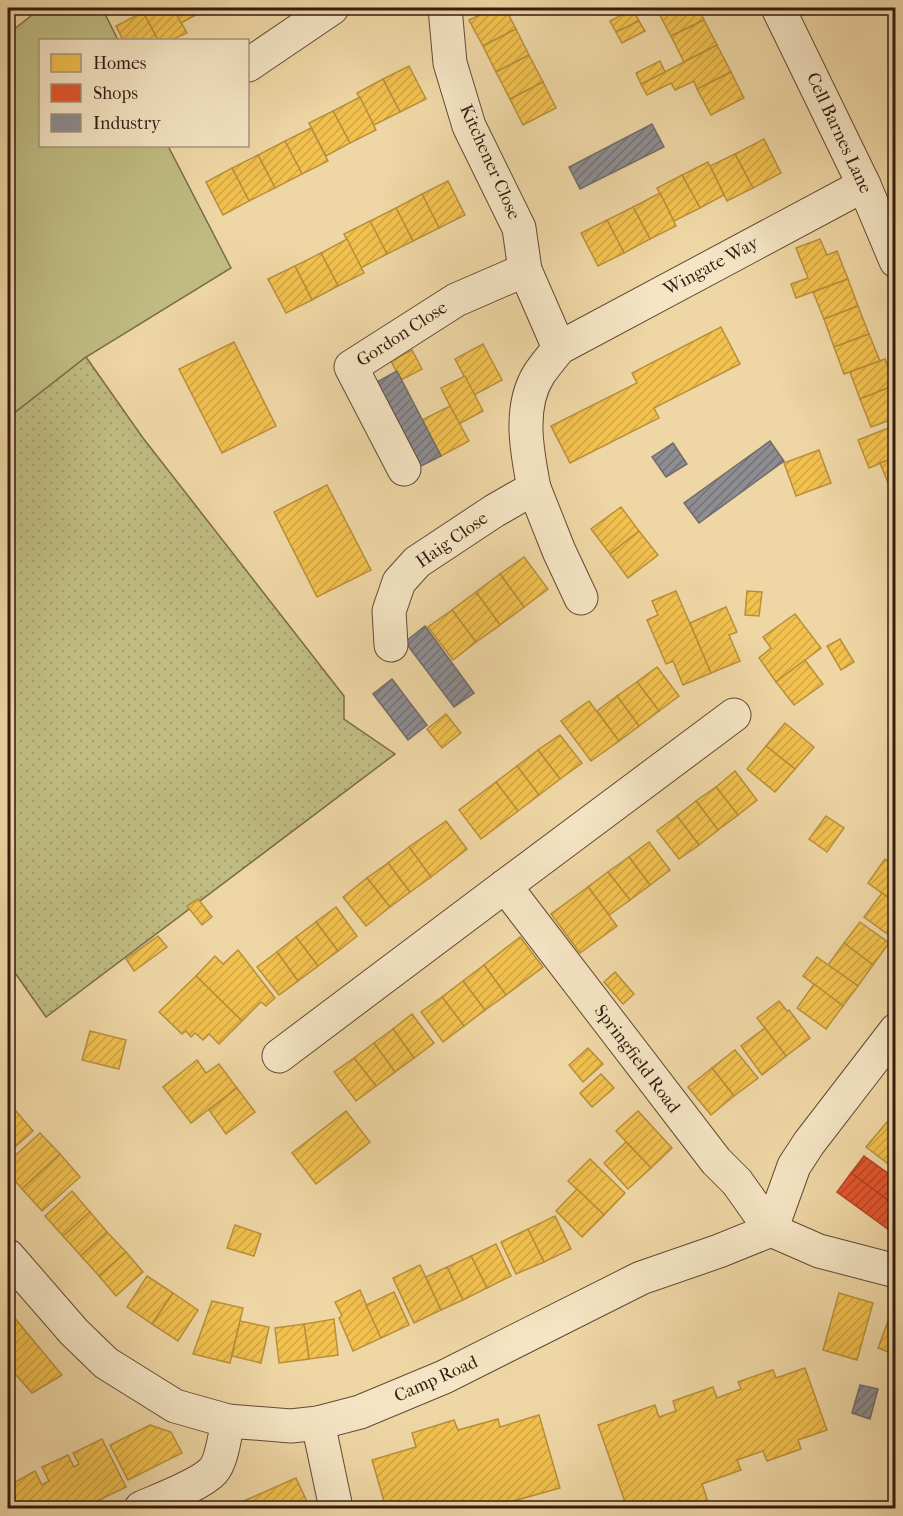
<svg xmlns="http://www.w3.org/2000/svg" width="903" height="1516" font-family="'IM FELL French Canon',serif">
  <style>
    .park { fill: #c0bc82; stroke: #7a6c49; stroke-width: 1.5 }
    .garden { fill: url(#garden-dots); stroke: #7a6c49; stroke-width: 1.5 }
    .homes { fill: url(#homes-hatch); stroke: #b98f3b; stroke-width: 1.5 }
    .shops { fill: url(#shops-hatch); stroke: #af4525; stroke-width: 1.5 }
    .industry { fill: url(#industry-hatch); stroke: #726b6b; stroke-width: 1.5 }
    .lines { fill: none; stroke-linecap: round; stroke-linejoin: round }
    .minor-casing { stroke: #624a35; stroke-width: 35 }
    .minor { stroke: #f5e5c4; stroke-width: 33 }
    .labels { text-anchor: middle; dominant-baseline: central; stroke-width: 6; stroke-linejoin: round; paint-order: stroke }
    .street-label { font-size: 18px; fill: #331b10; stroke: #f5e5c4 }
  </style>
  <defs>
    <pattern id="garden-dots" width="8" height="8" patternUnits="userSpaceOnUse" patternTransform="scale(1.5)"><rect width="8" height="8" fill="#c0bc82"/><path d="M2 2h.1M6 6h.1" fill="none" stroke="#a5a16f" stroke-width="1.8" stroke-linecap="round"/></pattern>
    <pattern id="homes-hatch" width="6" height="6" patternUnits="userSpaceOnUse" patternTransform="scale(1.5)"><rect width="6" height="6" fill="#f2c14e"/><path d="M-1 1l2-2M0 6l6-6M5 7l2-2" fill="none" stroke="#d0a543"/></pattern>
    <pattern id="shops-hatch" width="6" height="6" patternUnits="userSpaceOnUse" patternTransform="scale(1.5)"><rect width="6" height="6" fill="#e4572e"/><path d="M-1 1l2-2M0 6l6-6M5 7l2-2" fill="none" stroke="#b94726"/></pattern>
    <pattern id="industry-hatch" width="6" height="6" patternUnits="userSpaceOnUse" patternTransform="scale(1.5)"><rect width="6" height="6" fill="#8d8d92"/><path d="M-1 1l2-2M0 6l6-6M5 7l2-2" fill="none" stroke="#747276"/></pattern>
  </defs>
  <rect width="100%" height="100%" fill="#efd7a5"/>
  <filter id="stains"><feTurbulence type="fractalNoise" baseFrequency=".00333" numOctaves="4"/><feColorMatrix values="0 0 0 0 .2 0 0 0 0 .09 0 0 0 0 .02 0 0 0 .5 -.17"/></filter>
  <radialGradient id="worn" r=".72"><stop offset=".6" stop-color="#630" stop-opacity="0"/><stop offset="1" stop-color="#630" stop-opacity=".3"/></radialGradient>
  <path class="park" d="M41 8H102L118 40H40V146H168L231 268 86 357 8 418V34Z"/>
  <path class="garden" d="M86 357 143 438 344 696V719L395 754 46 1017 8 963V418Z"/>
  <g class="homes">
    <path d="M150 8H173L187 33 171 40H158L143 12Z"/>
    <path d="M173 8H206L207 9 181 23Z"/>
    <path d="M494 8H505L516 29 483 46 469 20Z"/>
    <path d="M663 8H698L704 20 671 36 657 10Z"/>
    <path d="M633 9 639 21 616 32 610 21Z"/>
    <path d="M143 12 158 40H123L116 26Z"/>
    <path d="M704 20 717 45 684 62 671 36Z"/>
    <path d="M639 21 645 31 622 43 616 32Z"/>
    <path d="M516 29 529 55 496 72 483 46Z"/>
    <path d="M717 45 731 72 697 89 694 81 675 90 671 83 647 95 641 84Z"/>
    <path d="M529 55 543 82 510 99 496 72Z"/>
    <path d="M660 61 665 72 641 84 636 73Z"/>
    <path d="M409 66 426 99 400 112 383 79Z"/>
    <path d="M731 72 744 98 711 115 697 89Z"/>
    <path d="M383 79 400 112 374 125 357 93Z"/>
    <path d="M543 82 556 108 523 125 510 99Z"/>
    <path d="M360 97 376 130 350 143 333 111Z"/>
    <path d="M333 111 350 143 326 156 309 123Z"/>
    <path d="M311 128 328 161 302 174 285 141Z"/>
    <path d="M764 139 781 173 753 188 735 154Z"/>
    <path d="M285 141 302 174 275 188 258 155Z"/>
    <path d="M735 154 753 188 727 201 710 166Z"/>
    <path d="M258 155 275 188 249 201 232 168Z"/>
    <path d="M708 162 724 195 700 208 682 175Z"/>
    <path d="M232 168 249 201 223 215 206 182Z"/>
    <path d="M682 175 700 208 674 221 657 188Z"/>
    <path d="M448 181 465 215 439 228 422 194Z"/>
    <path d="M660 193 676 226 650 239 633 207Z"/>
    <path d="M422 194 439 228 413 241 396 208Z"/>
    <path d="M633 207 650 239 624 253 607 220Z"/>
    <path d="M396 208 413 241 387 254 370 221Z"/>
    <path d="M607 220 624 253 598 266 581 233Z"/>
    <path d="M370 221 387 254 361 268 344 234Z"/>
    <path d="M347 239 364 273 338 286 321 253Z"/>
    <path d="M820 239 827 255 837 251 848 279 796 298 791 284 808 278 796 248Z"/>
    <path d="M321 253 338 286 312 300 295 266Z"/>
    <path d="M295 266 312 300 286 313 268 279Z"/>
    <path d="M848 279 858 306 824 319 813 292Z"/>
    <path d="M858 306 869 334 834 347 824 319Z"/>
    <path d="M721 327 740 364 654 408 659 418 570 463 551 426 637 383 632 373Z"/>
    <path d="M869 334 880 361 844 374 834 347Z"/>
    <path d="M234 342 276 426 222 453 179 369Z"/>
    <path d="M483 344 502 380 474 395 455 359Z"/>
    <path d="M412 350 422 369 401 380 391 361Z"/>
    <path d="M885 359 895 385 860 399 850 372Z"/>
    <path d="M465 376 483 411 459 424 441 388Z"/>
    <path d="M895 385 896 418 871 427 860 399Z"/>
    <path d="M450 406 469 441 441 456 422 420Z"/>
    <path d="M896 425V457L869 468 858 440Z"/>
    <path d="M819 450 831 483 796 496 784 463Z"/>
    <path d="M896 457V483L889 485 880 463Z"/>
    <path d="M327 485 371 570 317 597 274 512Z"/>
    <path d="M621 507 639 531 610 554 591 529Z"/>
    <path d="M639 531 658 555 628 578 610 554Z"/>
    <path d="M524 557 548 589 524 607 500 574Z"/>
    <path d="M500 574 524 607 500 625 476 592Z"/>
    <path d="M676 591 711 673 683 685 673 661 666 664 647 620 658 615 652 601Z"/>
    <path d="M747 591 762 592 759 616 745 615Z"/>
    <path d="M476 592 500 625 476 642 452 610Z"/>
    <path d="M726 607 737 632 729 635 740 661 711 673 690 623Z"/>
    <path d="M452 610 476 642 453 660 428 627Z"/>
    <path d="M795 614 821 648 776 682 759 658 771 648 763 637Z"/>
    <path d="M840 639 854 662 841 670 827 646Z"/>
    <path d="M805 660 823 684 794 705 776 682Z"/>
    <path d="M657 667 679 696 659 711 637 682Z"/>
    <path d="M637 682 659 711 639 726 617 696Z"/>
    <path d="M617 696 639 726 619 741 597 711Z"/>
    <path d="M589 701 619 741 591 761 561 721Z"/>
    <path d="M446 714 461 733 442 748 427 729Z"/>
    <path d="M785 723 814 747 795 769 766 746Z"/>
    <path d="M560 735 582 763 560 779 538 750Z"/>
    <path d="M766 746 795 769 775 792 747 769Z"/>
    <path d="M538 750 560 779 539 795 517 766Z"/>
    <path d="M517 766 539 795 518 811 496 782Z"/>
    <path d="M735 771 757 800 738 815 716 787Z"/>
    <path d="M496 782 518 811 481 839 459 810Z"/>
    <path d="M716 787 738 815 718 830 696 801Z"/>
    <path d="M696 801 718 830 699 845 677 816Z"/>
    <path d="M677 816 699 845 679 859 657 831Z"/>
    <path d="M826 816 844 828 827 852 809 839Z"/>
    <path d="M446 821 467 849 431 877 409 847Z"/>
    <path d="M649 842 670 870 650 885 629 857Z"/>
    <path d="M409 847 431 877 410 892 388 863Z"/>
    <path d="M629 857 650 885 630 900 608 872Z"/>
    <path d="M885 859 896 867V903L868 883Z"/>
    <path d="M388 863 410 892 390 907 367 878Z"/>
    <path d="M608 872 630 900 609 915 588 887Z"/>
    <path d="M367 878 390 907 366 926 343 897Z"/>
    <path d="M588 887 617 926 580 953 551 914Z"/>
    <path d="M882 893 896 903V935L893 938 864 917Z"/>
    <path d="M198 899 212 917 202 925 187 906Z"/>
    <path d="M336 907 357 936 338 951 316 922Z"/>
    <path d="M316 922 338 951 318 966 296 937Z"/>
    <path d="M860 922 889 943 873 965 844 943Z"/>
    <path d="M158 936 167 947 134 971 126 959Z"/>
    <path d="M296 937 318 966 298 981 277 952Z"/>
    <path d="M520 937 543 967 506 995 484 965Z"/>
    <path d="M844 943 873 965 858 986 828 965Z"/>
    <path d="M238 950 275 998 266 1006 261 1002 242 1021 196 976 215 956 223 964Z"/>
    <path d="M277 952 298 981 279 995 257 967Z"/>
    <path d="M817 957 858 986 843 1006 803 976Z"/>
    <path d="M484 965 506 995 485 1010 463 981Z"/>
    <path d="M615 972 634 994 623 1004 604 982Z"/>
    <path d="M196 976 242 1021 219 1044 209 1034 203 1040 195 1033 191 1037 186 1031 182 1034 159 1012Z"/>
    <path d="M463 981 485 1010 464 1026 442 997Z"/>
    <path d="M814 984 843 1006 826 1029 797 1008Z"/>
    <path d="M442 997 464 1026 443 1042 421 1012Z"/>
    <path d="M779 1001 787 1011 789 1010 810 1038 786 1056 757 1018Z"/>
    <path d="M412 1014 434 1043 414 1058 393 1029Z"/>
    <path d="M765 1028 786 1056 762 1075 741 1046Z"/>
    <path d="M393 1029 414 1058 395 1072 374 1043Z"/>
    <path d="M90 1031 126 1040 119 1069 82 1060Z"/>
    <path d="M374 1043 395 1072 376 1086 354 1058Z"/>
    <path d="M588 1048 603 1064 583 1082 569 1065Z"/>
    <path d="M735 1050 758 1078 734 1096 712 1068Z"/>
    <path d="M354 1058 376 1086 356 1101 334 1072Z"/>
    <path d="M197 1060 206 1073 219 1064 237 1088 191 1123 163 1087Z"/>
    <path d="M712 1068 734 1096 711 1115 688 1087Z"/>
    <path d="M601 1074 614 1088 592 1107 580 1093Z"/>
    <path d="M237 1088 255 1112 226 1134 209 1110Z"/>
    <path d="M16 1111 33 1131 8 1153V1118Z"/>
    <path d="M346 1111 370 1142 316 1184 292 1153Z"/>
    <path d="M638 1111 672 1148 651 1168 616 1131Z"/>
    <path d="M887 1122 896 1129V1170L866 1147Z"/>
    <path d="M40 1133 60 1154 22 1189 8 1173V1162Z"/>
    <path d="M626 1142 651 1168 628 1189 604 1163Z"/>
    <path d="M60 1154 80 1177 42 1211 22 1189Z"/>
    <path d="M590 1159 625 1193 604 1215 568 1181Z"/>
    <path d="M577 1189 604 1215 582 1237 556 1211Z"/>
    <path d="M72 1191 90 1212 63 1236 45 1216Z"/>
    <path d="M90 1212 107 1232 81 1256 63 1236Z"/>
    <path d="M555 1216 571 1249 544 1262 528 1229Z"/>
    <path d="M235 1225 261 1234 254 1256 227 1248Z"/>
    <path d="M528 1229 544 1262 516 1274 501 1242Z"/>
    <path d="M107 1232 126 1252 99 1276 81 1256Z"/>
    <path d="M496 1244 511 1276 487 1288 471 1256Z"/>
    <path d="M126 1252 143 1272 116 1296 99 1276Z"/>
    <path d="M471 1256 487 1288 463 1300 447 1267Z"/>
    <path d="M420 1265 441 1310 414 1323 393 1278Z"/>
    <path d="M447 1267 463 1300 441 1310 426 1277Z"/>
    <path d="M147 1276 173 1293 152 1324 127 1307Z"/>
    <path d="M360 1290 381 1338 353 1351 339 1318 342 1316 335 1302Z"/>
    <path d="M394 1292 409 1325 381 1338 366 1305Z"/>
    <path d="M173 1293 198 1310 178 1341 152 1324Z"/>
    <path d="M839 1293 873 1303 857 1360 823 1350Z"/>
    <path d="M212 1301 243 1308 230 1363 193 1354Z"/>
    <path d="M8 1310 62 1375 32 1393 8 1366Z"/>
    <path d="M892 1311 896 1313V1355L878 1348Z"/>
    <path d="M334 1319 338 1355 309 1359 304 1324Z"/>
    <path d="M240 1321 269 1327 261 1363 232 1356Z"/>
    <path d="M304 1324 309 1359 279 1363 275 1328Z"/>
    <path d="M805 1368 827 1430 798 1440 801 1449 767 1461 763 1451 737 1460 741 1470 702 1484 710 1508H627L598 1425 655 1405 659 1417 676 1411 673 1401 713 1387 717 1398 741 1389 738 1382 769 1371 773 1370 776 1378Z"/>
    <path d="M539 1415 560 1488 489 1508H386L372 1460 416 1447 412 1433 454 1420 458 1430 498 1419 500 1427Z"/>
    <path d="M150 1425 171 1432 182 1453 128 1480 110 1445Z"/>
    <path d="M102 1439 126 1487 83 1508H18L8 1486 35 1471 42 1485 49 1481 42 1467 68 1455 74 1467 79 1464 73 1453Z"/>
    <path d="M296 1478 310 1508H228Z"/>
    <path d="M8 1487 18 1508H8Z"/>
  </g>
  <g class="shops">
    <path d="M864 1156 896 1179V1206L851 1173Z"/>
    <path d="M851 1173 896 1206V1235L837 1192Z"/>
  </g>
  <g class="industry">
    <path d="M652 124 664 147 580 189 569 167Z"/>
    <path d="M397 371 441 456 419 467 375 383Z"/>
    <path d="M770 441 784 461 699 523 684 503Z"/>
    <path d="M673 443 687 464 666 477 652 457Z"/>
    <path d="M425 626 474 693 454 707 405 642Z"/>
    <path d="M392 679 427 725 408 740 373 694Z"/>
    <path d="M860 1385 878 1389 870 1419 852 1413Z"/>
  </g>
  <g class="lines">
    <g class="minor-casing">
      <g id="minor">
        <path d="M445 8 450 63 469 126 519 228 525 270 559 348"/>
        <path d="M778 8 864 185 896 261"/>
        <path d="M248 65 332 8"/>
        <path d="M404 469 351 367 456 300 525 270"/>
        <path d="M534 488 559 551 581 598"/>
        <path d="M391 645 389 611 399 582 417 562 494 511 534 488C527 452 518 407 539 374 545 365 553 356 559 348L864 185"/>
        <path d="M505 886 716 1161 737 1182 771 1230"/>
        <path d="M279 1056 505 886 734 715"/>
        <path d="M771 1230 794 1166 809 1143 896 1030"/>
        <path d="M8 1256 74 1332 106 1363 175 1406 228 1421 291 1426 318 1423 360 1412 444 1377 641 1278 719 1251 771 1230 819 1251 896 1271"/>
        <path d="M318 1423 336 1508"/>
        <path d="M141 1508C159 1500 200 1485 213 1471 222 1461 225 1434 228 1421"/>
      </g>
    </g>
    <use href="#minor" class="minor"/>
  </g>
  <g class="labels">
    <g class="street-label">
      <text transform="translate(839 133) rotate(65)">Cell Barnes Lane</text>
      <text transform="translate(490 162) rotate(66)">Kitchener Close</text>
      <text transform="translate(711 266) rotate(-28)">Wingate Way</text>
      <text transform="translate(402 334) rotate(-33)">Gordon Close</text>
      <text transform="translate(452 540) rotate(-35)">Haig Close</text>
      <text transform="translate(637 1059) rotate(53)">Springfield Road</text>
      <text transform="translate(436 1379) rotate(-24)">Camp Road</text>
    </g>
  </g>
  <rect width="903" height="1516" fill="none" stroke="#efd7a5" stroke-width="30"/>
  <rect x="9" y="9" width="885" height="1498" fill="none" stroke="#331b10" stroke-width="3"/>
  <rect x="15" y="15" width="873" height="1486" fill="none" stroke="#331b10" stroke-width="1.5"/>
  <rect x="39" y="39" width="210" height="108" fill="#f5e5c4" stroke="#a7947c" stroke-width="1.5"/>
  <rect x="51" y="54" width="30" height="18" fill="#f2c14e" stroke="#a7947c" stroke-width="1.5"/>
  <text x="93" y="69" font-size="18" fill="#331b10">Homes</text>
  <rect x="51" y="84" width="30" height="18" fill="#e4572e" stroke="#a7947c" stroke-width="1.5"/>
  <text x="93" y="99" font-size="18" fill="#331b10">Shops</text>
  <rect x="51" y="114" width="30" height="18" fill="#8d8d92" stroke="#a7947c" stroke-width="1.5"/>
  <text x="93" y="129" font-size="18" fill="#331b10">Industry</text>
  <rect width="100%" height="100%" filter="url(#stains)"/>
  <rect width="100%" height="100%" fill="url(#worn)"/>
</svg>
